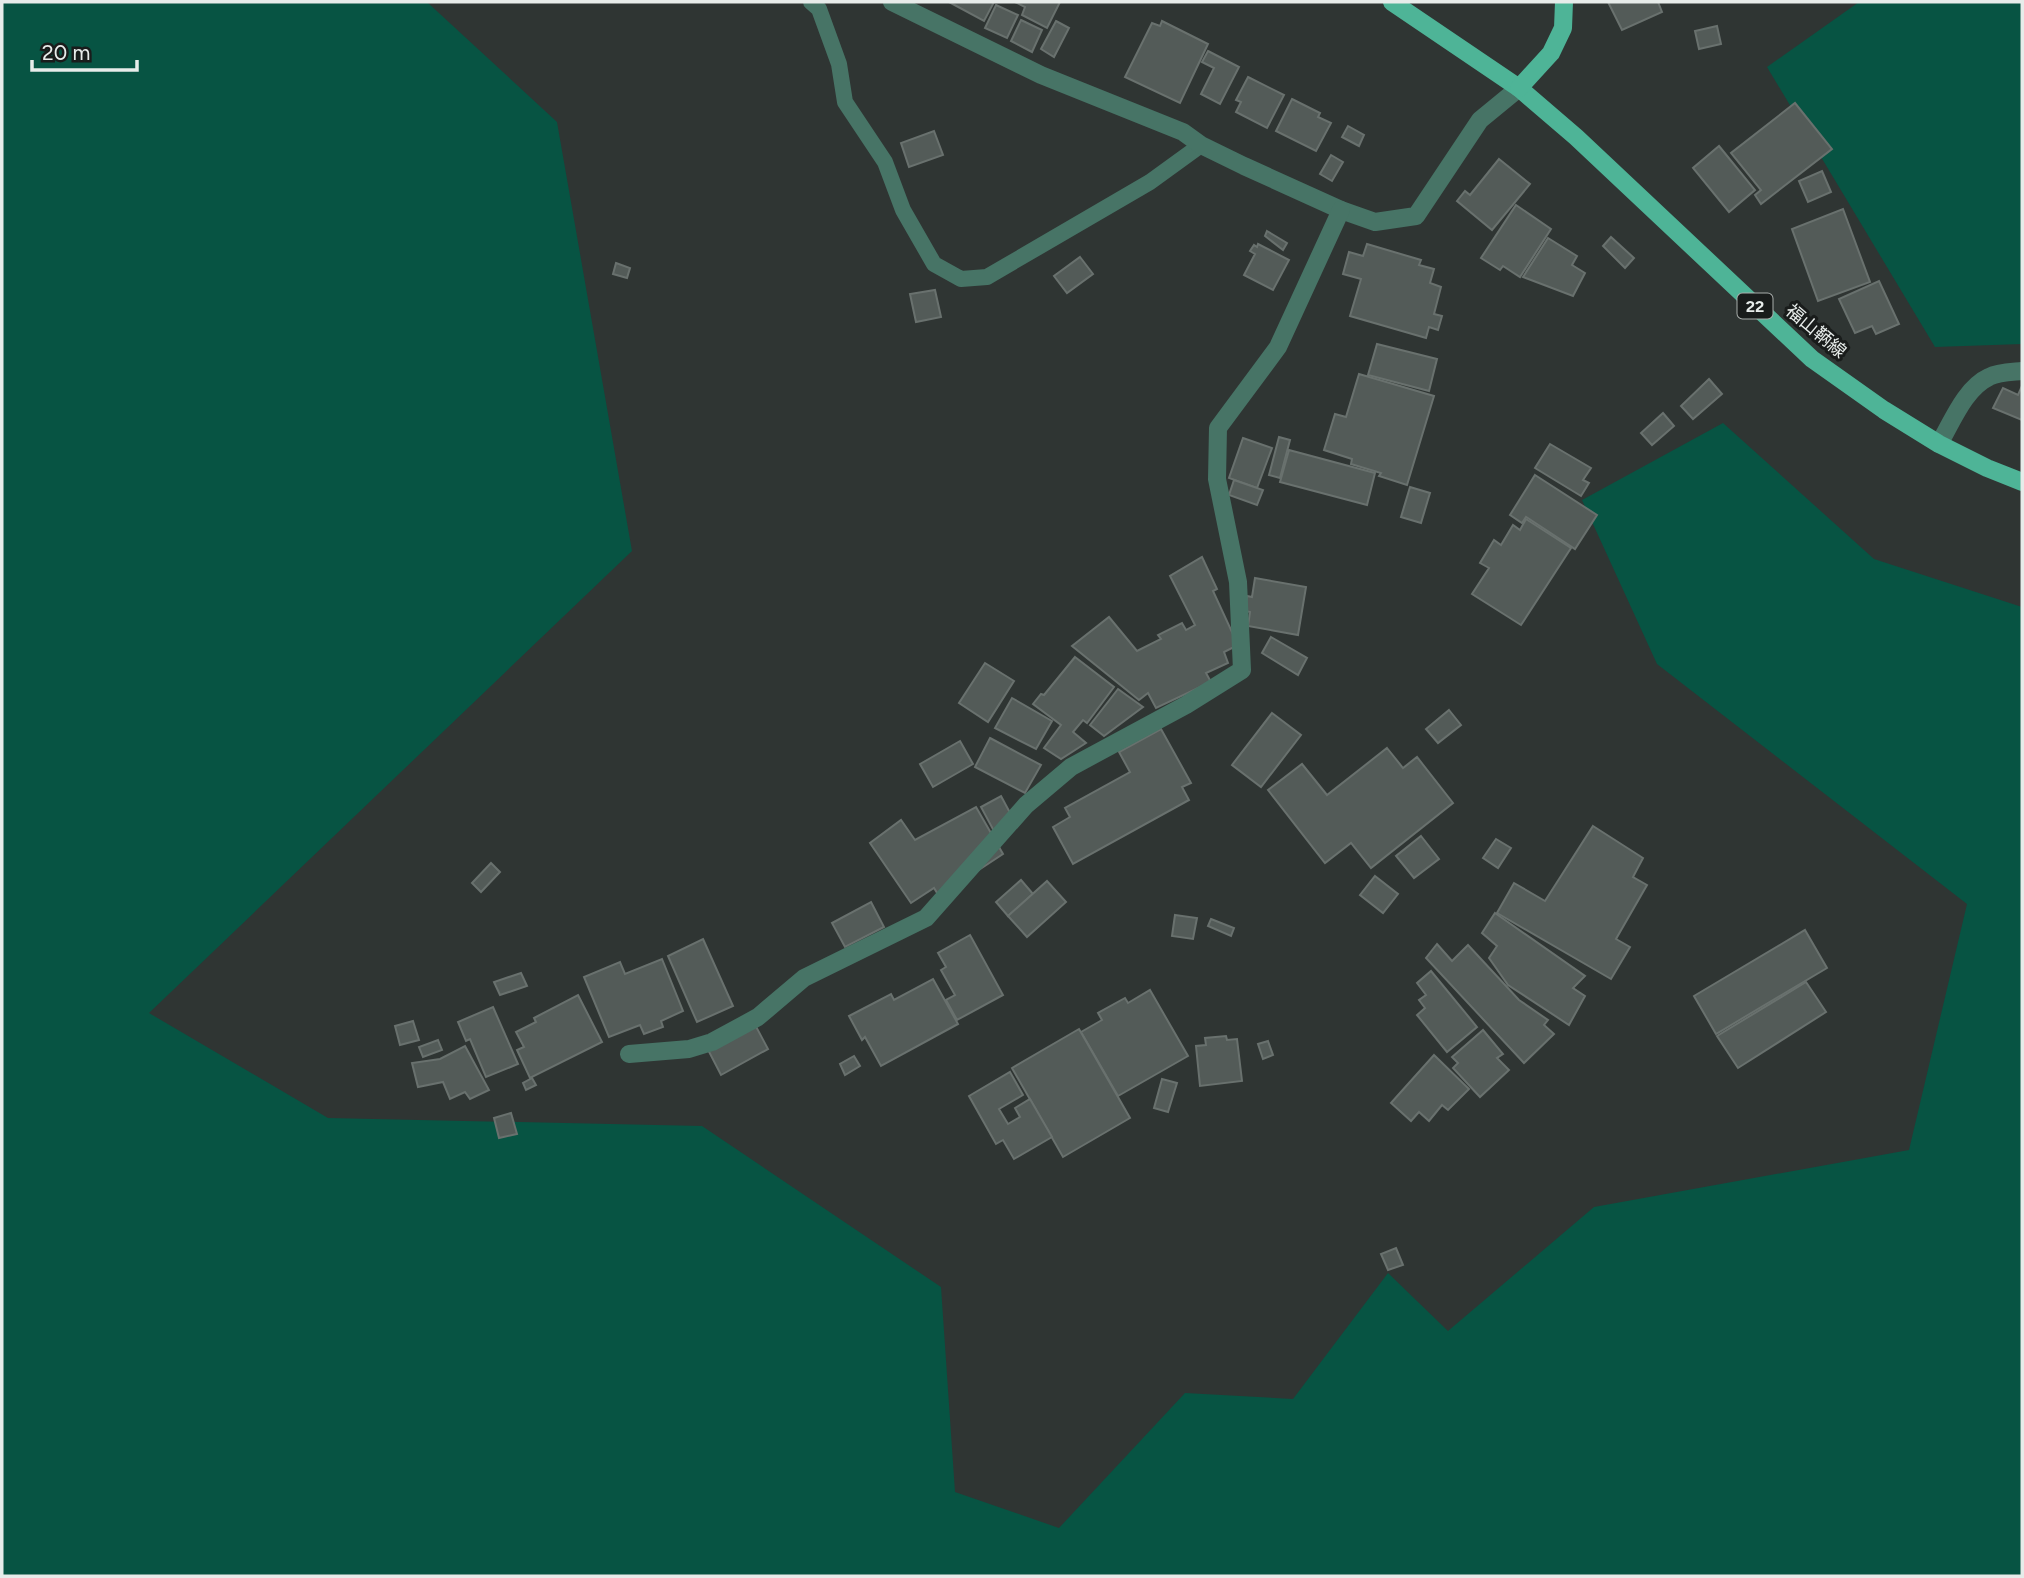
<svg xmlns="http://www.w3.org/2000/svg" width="2024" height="1578" font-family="Figtree,'Noto Sans JP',sans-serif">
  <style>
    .green { fill: #075443 }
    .building { fill: #535b58; stroke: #69716e; stroke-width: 2 }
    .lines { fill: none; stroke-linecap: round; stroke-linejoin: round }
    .service { stroke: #477466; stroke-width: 16 }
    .minor { stroke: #477466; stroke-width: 18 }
    .primary { stroke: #4eb497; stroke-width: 18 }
    .labels { text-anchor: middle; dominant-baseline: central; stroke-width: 6; stroke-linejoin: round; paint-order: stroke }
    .shield { fill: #191c1b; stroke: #a9aeac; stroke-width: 2 }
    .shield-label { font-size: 16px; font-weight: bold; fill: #e7ecea }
    .street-label { font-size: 18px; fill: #e7ecea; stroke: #191c1b }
  </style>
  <rect width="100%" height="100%" fill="#2f3533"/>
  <g class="green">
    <path d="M2 2H427L557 122 632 551 149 1013 328 1118 702 1126 941 1287 955 1492 1059 1528 1185 1393 1293 1399 1388 1273 1448 1331 1594 1207 1909 1150 1967 904 1657 664 1582 500 1723 423 1874 559 2022 607V1576H2Z"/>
    <path d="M1859 2H2022V344L1935 347 1767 67Z"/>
  </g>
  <g class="building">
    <path d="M949 2H994L984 21Z"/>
    <path d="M1015 2H1060L1047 28 1022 15 1025 7Z"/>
    <path d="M1608 2H1658L1662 12 1622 30Z"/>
    <path d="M996 5 1018 15 1007 38 985 28Z"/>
    <path d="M1021 20 1042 30 1032 52 1011 41Z"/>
    <path d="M1056 21 1069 28 1054 57 1041 49Z"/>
    <path d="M1162 21 1208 44 1180 103 1125 77 1152 23 1160 26Z"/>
    <path d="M1717 26 1721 44 1699 49 1695 31Z"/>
    <path d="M1208 51 1239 67 1220 104 1201 94 1214 68 1202 62Z"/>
    <path d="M1248 77 1284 95 1267 128 1236 112 1241 102 1236 100Z"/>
    <path d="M1292 99 1320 113 1318 117 1331 123 1316 151 1276 131Z"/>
    <path d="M1795 103 1832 149 1761 204 1755 195 1761 190 1731 153Z"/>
    <path d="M1348 126 1364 135 1359 146 1342 137Z"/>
    <path d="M934 131 943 155 909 167 901 143Z"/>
    <path d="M1719 146 1755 190 1729 212 1693 168Z"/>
    <path d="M1331 155 1343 162 1332 181 1320 174Z"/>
    <path d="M1499 159 1530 184 1492 230 1457 201 1465 191 1470 195Z"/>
    <path d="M1822 171 1831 192 1808 202 1799 181Z"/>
    <path d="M1516 205 1551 229 1520 277 1503 266 1500 270 1481 258Z"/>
    <path d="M1843 209 1870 282 1818 301 1792 229Z"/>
    <path d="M1267 231 1287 243 1283 250 1265 236Z"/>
    <path d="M1611 237 1634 258 1625 268 1603 246Z"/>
    <path d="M1548 238 1577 256 1572 265 1585 273 1573 296 1523 277Z"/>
    <path d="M1258 244 1289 260 1273 290 1244 275 1255 254 1250 251 1254 245 1257 247Z"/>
    <path d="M1367 244 1421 260 1419 265 1434 269 1430 283 1441 287 1434 314 1442 316 1438 330 1429 327 1426 338 1350 316 1361 279 1343 274 1349 252 1363 256Z"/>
    <path d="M1080 257 1093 274 1067 293 1054 276Z"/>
    <path d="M616 263 630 268 627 278 613 274Z"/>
    <path d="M1879 281 1899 324 1876 334 1872 326 1855 333 1839 299Z"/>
    <path d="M935 290 941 317 916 322 910 294Z"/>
    <path d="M1377 344 1437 359 1429 391 1368 375Z"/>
    <path d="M1359 374 1434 396 1407 485 1379 476 1381 473 1351 464 1352 459 1324 450 1335 414 1346 417Z"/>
    <path d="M1709 379 1722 394 1693 419 1681 406Z"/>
    <path d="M2022 386V420L1993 408 2003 388 2018 395Z"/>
    <path d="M1663 413 1674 426 1652 445 1641 433Z"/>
    <path d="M1279 437 1290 440 1280 478 1269 475Z"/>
    <path d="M1243 438 1272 448 1257 488 1229 478Z"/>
    <path d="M1550 444 1591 468 1583 480 1589 483 1581 496 1535 468Z"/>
    <path d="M1289 450 1375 473 1367 505 1280 482Z"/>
    <path d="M1535 475 1597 515 1575 549 1526 517 1522 523 1510 515Z"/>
    <path d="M1234 480 1263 490 1257 505 1229 495Z"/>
    <path d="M1410 487 1430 493 1421 523 1401 517Z"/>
    <path d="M1526 519 1571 548 1521 625 1472 594 1489 568 1480 563 1494 540 1501 545 1513 525 1520 530Z"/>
    <path d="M1202 557 1217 589 1213 591 1238 645 1224 652 1228 663 1206 673 1211 682 1156 708 1148 693 1139 700 1072 646 1109 617 1137 651 1161 639 1158 635 1182 623 1186 630 1195 625 1170 576Z"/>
    <path d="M1255 578 1306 587 1298 635 1248 626 1250 612 1245 611 1247 596 1252 597Z"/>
    <path d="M1271 637 1307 658 1298 675 1262 653Z"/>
    <path d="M1075 657 1114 687 1087 723 1083 720 1073 732 1086 743 1061 759 1044 748 1061 725 1033 704 1041 694 1044 695Z"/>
    <path d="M985 663 1014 681 988 722 959 703Z"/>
    <path d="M1118 689 1143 707 1104 736 1090 725Z"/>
    <path d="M1012 698 1052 721 1036 749 995 728Z"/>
    <path d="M1449 710 1461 725 1438 743 1426 729Z"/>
    <path d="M1272 713 1301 735 1261 787 1232 765Z"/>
    <path d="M1161 729 1191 783 1182 787 1189 800 1073 864 1053 827 1070 817 1065 808 1130 772 1119 752Z"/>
    <path d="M990 738 1041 765 1025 793 975 767Z"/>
    <path d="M960 741 973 764 933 787 920 764Z"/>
    <path d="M1387 748 1403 768 1417 757 1453 803 1371 868 1351 843 1325 863 1268 790 1302 764 1327 795Z"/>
    <path d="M1001 796 1015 822 995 833 981 807Z"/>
    <path d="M976 807 1003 854 939 896 934 888 911 903 870 843 901 820 915 840Z"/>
    <path d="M1593 826 1643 858 1633 877 1647 885 1616 939 1630 947 1611 979 1497 913 1514 883 1545 901Z"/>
    <path d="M1421 836 1439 859 1414 878 1396 856Z"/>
    <path d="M1496 839 1511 848 1498 868 1483 858Z"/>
    <path d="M491 863 500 872 481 892 472 883Z"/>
    <path d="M1375 876 1398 894 1383 913 1360 895Z"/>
    <path d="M1021 880 1033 894 1008 916 996 902Z"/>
    <path d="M1047 881 1066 902 1027 937 1008 916Z"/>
    <path d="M871 902 884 927 845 947 832 923Z"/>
    <path d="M1495 913 1585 976 1573 988 1585 996 1569 1025 1508 985 1489 958 1497 946 1482 933Z"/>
    <path d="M1175 915 1197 918 1193 939 1172 936Z"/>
    <path d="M1211 919 1234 928 1231 936 1208 926Z"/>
    <path d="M1805 930 1827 968 1716 1034 1694 996Z"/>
    <path d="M970 935 1003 995 957 1020 946 1000 955 995 941 970 946 967 938 953Z"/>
    <path d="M703 939 733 1006 697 1022 668 956Z"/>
    <path d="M1437 944 1452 961 1468 945 1519 1000 1548 1020 1544 1025 1554 1034 1524 1063 1426 958Z"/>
    <path d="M662 959 683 1011 661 1021 663 1027 644 1034 640 1025 609 1037 584 977 620 962 625 974Z"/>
    <path d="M1431 971 1477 1027 1447 1052 1417 1015 1425 1008 1419 1000 1426 995 1417 983Z"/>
    <path d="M521 973 527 986 500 995 494 982Z"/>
    <path d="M933 979 958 1024 881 1066 865 1037 862 1040 849 1016 891 994 894 1000Z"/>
    <path d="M1806 982 1826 1012 1738 1068 1717 1036Z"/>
    <path d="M1150 990 1188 1056 1118 1096 1081 1032 1102 1020 1098 1013 1125 998 1128 1003Z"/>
    <path d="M578 995 602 1042 530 1078 517 1050 524 1047 516 1032 536 1022 534 1018Z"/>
    <path d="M493 1007 518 1064 486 1077 470 1039 466 1041 458 1022Z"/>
    <path d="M752 1019 768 1049 721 1075 705 1044Z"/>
    <path d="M413 1021 419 1040 400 1045 395 1026Z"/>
    <path d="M1079 1029 1130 1118 1063 1157 1012 1068Z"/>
    <path d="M1483 1030 1503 1054 1497 1058 1509 1070 1480 1097 1453 1068 1458 1063 1452 1057Z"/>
    <path d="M1226 1036 1227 1040 1237 1039 1242 1081 1200 1086 1196 1046 1206 1045 1205 1038Z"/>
    <path d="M438 1040 442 1050 423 1057 419 1047Z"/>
    <path d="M1268 1041 1273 1055 1263 1059 1258 1044Z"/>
    <path d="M465 1046 489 1090 470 1099 465 1092 450 1099 443 1082 418 1087 412 1063 440 1059Z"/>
    <path d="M1434 1055 1469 1089 1448 1110 1442 1105 1429 1121 1419 1112 1411 1121 1391 1103Z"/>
    <path d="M854 1056 860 1066 845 1075 840 1064Z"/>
    <path d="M1010 1072 1023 1095 999 1109 1008 1124 1020 1117 1015 1108 1030 1099 1052 1137 1014 1159 1003 1140 996 1144 969 1096Z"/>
    <path d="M532 1078 536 1085 526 1090 523 1083Z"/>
    <path d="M1162 1079 1177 1083 1168 1112 1154 1108Z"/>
    <path d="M511 1113 517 1134 499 1138 494 1118Z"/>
    <path d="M1396 1248 1403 1265 1388 1270 1381 1254Z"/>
  </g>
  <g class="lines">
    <path class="service" d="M811 2 819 9 839 64 845 102 885 162 903 210 934 264 961 279 987 277 1150 182 1201 145"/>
    <g class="minor">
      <path d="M892 2 1041 75 1183 132 1201 145 1244 166 1341 210 1375 222 1416 216 1480 120 1519 88"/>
      <path d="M1939 444C1952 422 1965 388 1989 377 1998 372 2012 372 2022 371"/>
      <path d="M629 1054 689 1049 712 1042 758 1017 804 978 926 918 1026 805 1071 767 1186 705 1242 670 1238 582 1217 479 1218 428 1278 347 1341 210"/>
    </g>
    <g class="primary">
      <path d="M1392 2 1519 88 1576 137 1812 359 1884 410 1939 444 1987 468 2022 482"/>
      <path d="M1519 88 1551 53 1563 28 1564 2"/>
    </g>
  </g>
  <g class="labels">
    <rect class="shield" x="1737.5" y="293.5" width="35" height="25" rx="5"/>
    <g class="shield-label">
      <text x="1755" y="306">22</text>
    </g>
    <g class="street-label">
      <text transform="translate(1816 331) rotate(40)">福山鞆線</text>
    </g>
  </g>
  <rect width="2024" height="1578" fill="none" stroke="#e7ecea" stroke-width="7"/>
  <path d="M32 60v10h105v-10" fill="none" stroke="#e7ecea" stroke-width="3.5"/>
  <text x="42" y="60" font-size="21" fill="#e7ecea" stroke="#191c1b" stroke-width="5" paint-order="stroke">20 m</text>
</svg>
